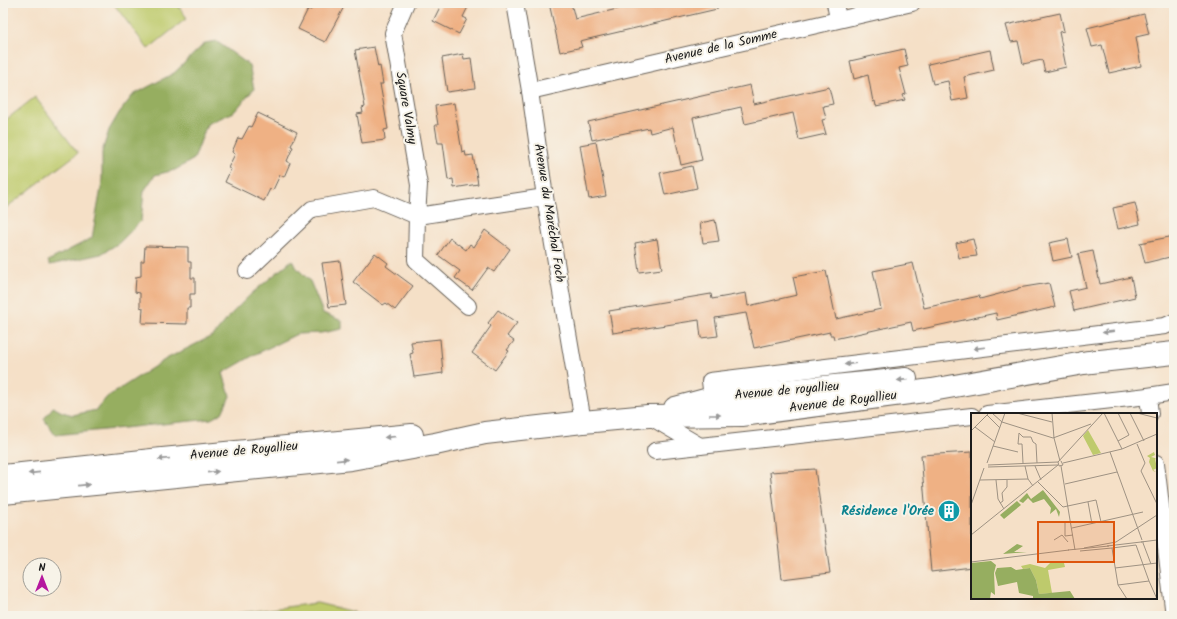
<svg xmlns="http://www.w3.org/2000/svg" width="1177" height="619" font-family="Kalam,sans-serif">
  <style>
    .green { fill: #beca6c; stroke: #6d7344 }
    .forest { fill: #96ae60; stroke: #59653e }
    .building { fill: #efb184 }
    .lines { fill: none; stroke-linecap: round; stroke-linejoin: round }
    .street-casing { stroke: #686158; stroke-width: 18 }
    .primary-casing { stroke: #686158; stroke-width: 24 }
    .street { stroke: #fff; stroke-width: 16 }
    .primary { stroke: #fff; stroke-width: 22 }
    .oneway { fill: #999 }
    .labels { text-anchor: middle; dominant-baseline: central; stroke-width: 4; stroke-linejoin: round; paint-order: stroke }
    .street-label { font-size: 13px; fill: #1c1c1c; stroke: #f7f3e8 }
    .culture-label { font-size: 13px; font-weight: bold; fill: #0d838f; stroke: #f7f3e8; text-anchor: end }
    .inset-road { fill: none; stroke: #9e9283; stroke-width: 1 }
    .view { fill: #de560d; fill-opacity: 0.15; stroke: #de560d; stroke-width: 2 }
    .inset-edge { fill: none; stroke: #1c1c1c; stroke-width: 2 }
  </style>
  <rect width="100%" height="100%" fill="#f7f3e8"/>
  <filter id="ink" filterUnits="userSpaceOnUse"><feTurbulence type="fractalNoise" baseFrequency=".025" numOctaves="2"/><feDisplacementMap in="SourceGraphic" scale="8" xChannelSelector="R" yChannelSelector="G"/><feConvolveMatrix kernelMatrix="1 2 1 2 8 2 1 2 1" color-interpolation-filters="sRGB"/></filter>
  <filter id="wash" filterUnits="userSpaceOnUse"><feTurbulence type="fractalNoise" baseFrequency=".012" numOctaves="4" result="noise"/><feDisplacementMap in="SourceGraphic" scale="16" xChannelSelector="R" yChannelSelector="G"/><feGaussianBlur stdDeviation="0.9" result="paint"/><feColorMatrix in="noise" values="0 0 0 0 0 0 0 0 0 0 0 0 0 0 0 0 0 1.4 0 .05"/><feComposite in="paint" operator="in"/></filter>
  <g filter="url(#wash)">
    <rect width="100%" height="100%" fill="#f5e0c7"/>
    <g class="green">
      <path d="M113 3H176L187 18 148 49Z"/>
      <path d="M35 97 78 153 3 210V122Z"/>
      <path d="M317 603 370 616H216Z"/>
    </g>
    <g class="forest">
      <path d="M216 41 249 65 254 89 234 112 207 124 194 159 175 170 155 175 144 191 141 221 119 243 101 254 50 265 48 261 92 238 102 183V152L109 130 119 113 133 95 174 73 205 43Z"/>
      <path d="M292 260 297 268 310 281 323 313 342 321V329L321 333 297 334 254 355 223 373 230 396 222 413 211 419 55 435 44 419 53 407 62 412 73 415 96 410 107 397 166 359 214 335 233 312 251 294Z"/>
    </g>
    <g id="blocks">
      <g class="building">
        <path d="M314 3H346L325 42 298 29 308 9 311 10Z"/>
        <path d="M442 3H470L463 17 467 19 459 34 433 21Z"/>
        <path d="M549 3H571L575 19 630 6V3H717V9L580 41 582 47 560 52Z"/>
        <path d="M1060 13 1064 31 1059 32 1066 67 1045 72 1042 60 1023 64 1018 41 1011 42 1006 25Z"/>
        <path d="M1144 14 1149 34 1136 37 1141 66 1109 73 1102 45 1092 47 1087 28Z"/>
        <path d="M374 47 378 67 380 66 383 84H380L388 129 384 130 385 140 362 143 357 114 363 113 362 108 365 107 355 50Z"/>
        <path d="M904 49 908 66 899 68 906 94 903 95 905 100 876 106 875 101 873 102 868 75 854 79 850 61Z"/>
        <path d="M990 50 994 70 964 77 968 98 952 101 948 81 933 84 928 64Z"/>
        <path d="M463 54 464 59 471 58 475 88 447 92 442 58Z"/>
        <path d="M750 85 754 104 829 87 833 104 823 106 826 119 822 120 826 134 799 140 793 113 745 124 741 107 693 118 702 160 681 165 673 127 650 133 649 128 592 140 588 122Z"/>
        <path d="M454 103 462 152 465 151 466 156 473 155 478 184 454 188 453 179 448 180 443 143H438L435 125H438L435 106Z"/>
        <path d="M258 113 297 132 291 146 293 147 287 161 290 163 284 177 280 175 273 190 270 189 264 201 225 182 231 169 228 168 235 154 232 152 238 138 242 139 249 126 251 127Z"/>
        <path d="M596 142 606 196 589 199 580 145Z"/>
        <path d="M692 166 697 188 665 195 660 173Z"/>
        <path d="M1135 203 1140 224 1118 229 1113 208Z"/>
        <path d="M715 220 719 241 703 243 700 223Z"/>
        <path d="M485 230 510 249 494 272 488 268 472 290 455 278 460 271 438 255 450 238 466 250 470 244 474 247Z"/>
        <path d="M1174 236V256L1145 263 1140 243Z"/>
        <path d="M657 239 662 269 639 272 635 243Z"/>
        <path d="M973 239 977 256 959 258 956 243Z"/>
        <path d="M1068 239 1072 257 1053 261 1049 243Z"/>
        <path d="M145 246 188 247V262H191V278H195V294H190V308H187V324L142 323 143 308 140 307V293L135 292 136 277 141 276V261H144Z"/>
        <path d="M1093 251 1100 284 1131 277 1135 297 1074 311 1069 291 1086 287 1078 254Z"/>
        <path d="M375 253 388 263 386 266 413 286 395 310 386 303 383 305 353 282Z"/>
        <path d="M340 261 346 305 329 307 322 263Z"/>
        <path d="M913 263 924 308 979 296 980 299 1018 289V288L1049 283 1055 307 997 320 996 313 913 331 911 322 834 339 833 335H830V332L754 348 746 313 715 318 718 336 701 338 699 320 613 333 609 311 711 294 712 299 746 293 748 306 797 295 793 277 826 271 836 319 859 314 881 309 873 271Z"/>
        <path d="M498 310 517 323 507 336 514 341 507 350 509 351 495 370 472 353 491 326 488 323Z"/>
        <path d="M440 339 443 373 414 377 410 354 413 353 411 342Z"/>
        <path d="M972 452V567L931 572 921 455Z"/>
        <path d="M815 469 830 573 782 579 770 472Z"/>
      </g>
    </g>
  </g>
  <g filter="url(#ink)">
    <use href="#blocks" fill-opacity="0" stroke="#686158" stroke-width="1"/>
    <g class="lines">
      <g class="street-casing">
        <g id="street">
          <path d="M406 3 393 33 419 185 417 216 545 197"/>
          <path d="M515 3 530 91 545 197 583 422"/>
          <path d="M835 3 838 19"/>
          <path d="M530 91 912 3"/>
          <path d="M247 271 312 209 374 198 417 216 416 260 468 306"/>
          <path d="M712 398 710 381 1165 326 1174 322"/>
          <path d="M987 414 1148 396"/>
          <path d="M1150 414 1148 396 1174 392"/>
          <path d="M649 416 700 446"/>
          <path d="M655 451 972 416"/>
          <path d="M1156 463 1174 616"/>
        </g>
      </g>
      <g class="primary-casing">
        <g id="primary">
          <path d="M1082 363 1174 353"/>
          <path d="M675 408 712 398 906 379"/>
          <path d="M3 476 152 460 412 435"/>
          <path d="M3 493 351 459 435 444 485 433 583 422 648 416 742 415 932 390 1095 361"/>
        </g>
      </g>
      <use href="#street" class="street"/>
      <use href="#primary" class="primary"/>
    </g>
    <defs><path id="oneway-solid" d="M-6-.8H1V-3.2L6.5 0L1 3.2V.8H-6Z"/></defs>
    <g class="oneway">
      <use href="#oneway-solid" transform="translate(1108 332) rotate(173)"/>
      <use href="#oneway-solid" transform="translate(979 348) rotate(173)"/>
      <use href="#oneway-solid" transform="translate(850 364) rotate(173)"/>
      <use href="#oneway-solid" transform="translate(903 380) rotate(175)"/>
      <use href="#oneway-solid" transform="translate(715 415)"/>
      <use href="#oneway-solid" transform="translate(390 437) rotate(175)"/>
      <use href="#oneway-solid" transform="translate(164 459) rotate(175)"/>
      <use href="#oneway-solid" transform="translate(342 460) rotate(-6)"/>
      <use href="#oneway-solid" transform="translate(213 472) rotate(-6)"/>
      <use href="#oneway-solid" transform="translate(34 473) rotate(174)"/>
      <use href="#oneway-solid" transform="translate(84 485) rotate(-6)"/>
    </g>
  </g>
  <defs>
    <g id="building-disc" transform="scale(1.15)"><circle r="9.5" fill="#0f9aa8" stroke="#f7f3e8"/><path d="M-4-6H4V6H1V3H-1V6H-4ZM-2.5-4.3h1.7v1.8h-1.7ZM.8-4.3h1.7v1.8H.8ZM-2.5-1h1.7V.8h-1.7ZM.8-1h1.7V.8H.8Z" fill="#fff"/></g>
  </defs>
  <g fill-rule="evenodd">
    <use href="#building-disc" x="949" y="511"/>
  </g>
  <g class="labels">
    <g class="street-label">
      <text transform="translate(721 47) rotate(-13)">Avenue de la Somme</text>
      <text transform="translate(406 108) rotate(80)">Square Valmy</text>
      <text transform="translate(549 213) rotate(81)">Avenue du Maréchal Foch</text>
      <text transform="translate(787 391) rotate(-5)">Avenue de royallieu</text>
      <text transform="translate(843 402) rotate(-7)">Avenue de Royallieu</text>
      <text transform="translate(244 451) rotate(-5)">Avenue de Royallieu</text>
    </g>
    <g class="culture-label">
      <text x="934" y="511">Résidence l'Orée</text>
    </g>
  </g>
  <g transform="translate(971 413)">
    <rect width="186" height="186" fill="#f5e0c7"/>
    <path d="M117 17 130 40 122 42 112 23ZM183 39 184 42 180 44 184 45 186 47 184 46 186 55 182 57 185 59 182 58 178 49 179 45 176 43ZM87 148 93 150 94 154 77 157 81 180 68 181 65 167 59 155 52 156 50 153 59 151 74 155 80 149Z" fill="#beca6c"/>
    <path d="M72 77 89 99 88 104 85 96 79 101 80 95 73 86 62 90 57 85 52 90 48 88 56 80 60 86ZM46 88 50 92 33 106 29 102ZM46 131 52 133 43 139H56L32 141ZM20 148 25 152 23 160 24 182 20 179 19 186H0V150ZM40 154 45 157 59 155 65 167 68 181 99 178 104 186H62V183L48 180 46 169 27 173 24 160 26 155Z" fill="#96ae60"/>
    <path class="inset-road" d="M21 0 31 9 82 25 120 11M46 0 81 9M81 0 83 25 89 48M133 0 151 36M147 0 158 22 147 28M159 0 173 28M166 0 186 5M16 2 29 15M4 14 24 29M0 18 18 0M166 31 174 50 170 58 186 91M22 33 47 39M139 39 171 127M90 48 92 52 88 53 87 49 132 0M16 50 34 0M52 50 51 31H47L48 20 52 24H60L62 29 65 31 66 50M92 50 151 36 186 21M17 52 87 49M54 53 57 66 62 73M64 53 70 67M90 53 104 137M17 54 87 52M9 67 57 66M25 67 27 86 33 96M67 69 92 94 125 87 130 109M94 71 146 59M117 89 121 111M29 90 32 88 31 80 36 74V67M0 92 13 55M94 108V123L102 122M101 115 172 99M0 122 87 52M83 127 91 122 97 129M173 129H170L186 127M172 130 180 151M136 133 170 129M113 135 145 129 186 102M97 137 138 133M109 138 141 135M0 149 98 137M144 155 186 150M178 168 186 186M147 172 178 168 165 132 141 135 147 172 156 186"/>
    <path class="view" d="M67 109H143V149H67Z"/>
    <rect width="186" height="186" class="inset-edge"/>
  </g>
  <rect width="1177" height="619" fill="none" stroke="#f7f3e8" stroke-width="16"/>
  <g transform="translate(42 577)"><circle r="19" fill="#f7f3e8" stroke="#9f9d96"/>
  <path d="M0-3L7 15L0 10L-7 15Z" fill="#b5179e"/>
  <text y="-6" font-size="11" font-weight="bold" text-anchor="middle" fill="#1c1c1c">N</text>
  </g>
</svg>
